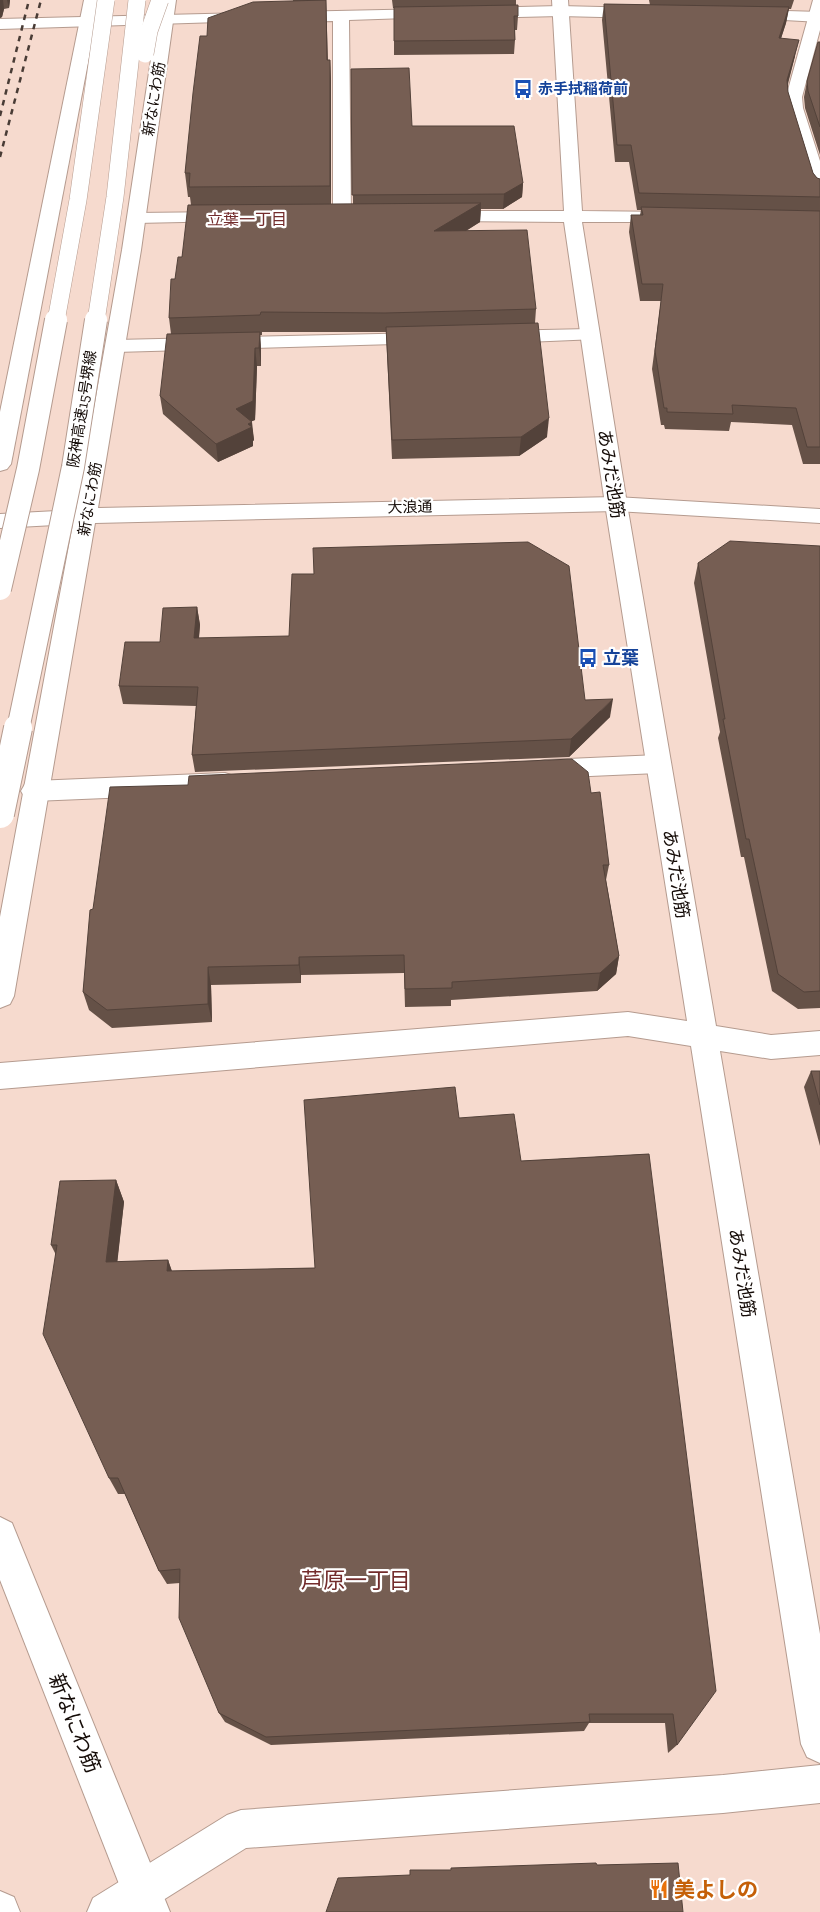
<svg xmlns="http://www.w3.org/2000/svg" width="820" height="1912" font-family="'Zilla Slab','Noto Sans JP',serif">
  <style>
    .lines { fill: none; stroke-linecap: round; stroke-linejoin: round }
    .street-casing { stroke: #b59b8f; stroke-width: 2 }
    .secondary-casing { stroke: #b59b8f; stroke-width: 2 }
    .primary-casing { stroke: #b59b8f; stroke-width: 2 }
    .street { fill: #fff; fill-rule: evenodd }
    .secondary { fill: #fff; fill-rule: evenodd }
    .primary { fill: #fff; fill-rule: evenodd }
    .rail { stroke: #493c36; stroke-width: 2.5; stroke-dasharray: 5.5 5.5; stroke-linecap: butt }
    .highway-bridge-far2-casing { stroke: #b59b8f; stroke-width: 18; stroke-linecap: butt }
    .highway-bridge-far1-casing { stroke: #b59b8f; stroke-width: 24; stroke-linecap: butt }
    .highway-bridge-casing { stroke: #b59b8f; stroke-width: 30; stroke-linecap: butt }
    .highway-bridge-far2 { stroke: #fff; stroke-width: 17 }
    .highway-bridge-far1 { stroke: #fff; stroke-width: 22 }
    .highway-bridge { stroke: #fff; stroke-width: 28 }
    .wall { fill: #655147 }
    .shaded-wall { fill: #53423a }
    .building { fill: #765e53; stroke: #53423a }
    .labels { text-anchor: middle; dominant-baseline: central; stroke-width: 4.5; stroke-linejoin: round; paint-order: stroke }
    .far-transit-label { font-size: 15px; font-weight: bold; fill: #164399; stroke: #fff; text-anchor: start }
    .far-street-label { font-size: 15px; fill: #150c08; stroke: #fff }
    .far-neighbourhood-label { font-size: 16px; fill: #732c2c; stroke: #fff }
    .street-label { font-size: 18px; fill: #150c08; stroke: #fff }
    .transit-label { font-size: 18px; font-weight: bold; fill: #164399; stroke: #fff; text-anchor: start }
    .near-street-label { font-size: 21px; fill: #150c08; stroke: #fff }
    .near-food-label { font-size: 21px; font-weight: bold; fill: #c56008; stroke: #fff; text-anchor: start }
    .near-neighbourhood-label { font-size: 22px; fill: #732c2c; stroke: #fff }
  </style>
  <rect width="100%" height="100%" fill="#f6dace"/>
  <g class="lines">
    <g class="street-casing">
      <g id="street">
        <path d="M560 6 641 8 649 13 641 18 560 16 481 18 473 13 481 8Z"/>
        <path d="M431 9 439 14 436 17 349 20 351 217 348 221H336L333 217V21L289 22 281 17 289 12Z"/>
        <path d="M751 10 820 12V22L746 18 743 15Z"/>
        <path d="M246 13 254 18 251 21 0 29V19Z"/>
        <path d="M590 329 597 331 600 335 597 339 502 343 495 341 492 337 495 333 502 331Z"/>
        <path d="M424 333 431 335 434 339 431 343 116 352 109 350 106 346 109 342 116 340Z"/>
        <path d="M658 755 667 757 671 764 667 771 658 773 545 778 536 776 532 769 536 762 545 760Z"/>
        <path d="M225 773 234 776 238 783 234 790 225 793 34 801 25 798 21 791 25 784 34 781Z"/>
      </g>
    </g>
    <g class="secondary-casing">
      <g id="secondary">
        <path d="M552 0H568L582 211 669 212 675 213 678 217 675 221 669 222H582L627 504 716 1026 771 1035 820 1031V1055L771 1059 720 1051 820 1634V1763L807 1757 801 1744 691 1046 628 1036 0 1089V1063L628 1012 687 1021 605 504 564 222 444 221 438 220 435 216 438 212 444 211H564Z"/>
        <path d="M813 0H820V30L802 97 803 108 820 161V194L814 193 811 189 787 108 786 97Z"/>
        <path d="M224 212 230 213 233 217 230 221 136 223 130 222 127 218 130 214 136 213Z"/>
        <path d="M820 1765V1803L723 1813 246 1848 144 1912H87L93 1898 227 1815 241 1810 723 1775Z"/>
      </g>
    </g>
    <g class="primary-casing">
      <g id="primary">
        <path d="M84 0H100L11 464 7 469 0 471V412Z"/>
        <path d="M160 0H176L141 250 98 508 616 497 820 509V523L616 511 95 523 14 996 10 1004 0 1008V917L73 524 0 528V514L76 510 122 250Z"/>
        <path d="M0 1517 12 1523 170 1912H130L0 1580Z"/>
        <path d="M0 1891 14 1897 20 1912H0Z"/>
      </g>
    </g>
    <use href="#street" class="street"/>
    <use href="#secondary" class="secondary"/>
    <use href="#primary" class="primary"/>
    <g class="rail">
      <path d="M0 116 29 0"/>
      <path d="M0 157 41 0"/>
    </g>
    <g class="highway-bridge-far2-casing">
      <g id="highway-bridge-far2">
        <path d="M145 54 149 31 160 0"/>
        <path d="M56 321 78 200 106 0"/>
        <path d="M96 321 115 197 137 0"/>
      </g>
    </g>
    <g class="highway-bridge-far1-casing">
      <g id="highway-bridge-far1">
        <path d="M0 589 28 469 56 320"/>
        <path d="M18 729 73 467 96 320"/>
      </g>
    </g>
    <g class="highway-bridge-casing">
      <path id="highway-bridge" d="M0 814 18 728"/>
    </g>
    <use href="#highway-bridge-far2" class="highway-bridge-far2"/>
    <use href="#highway-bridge-far1" class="highway-bridge-far1"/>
    <use href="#highway-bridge" class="highway-bridge"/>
  </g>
  <g class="wall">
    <path d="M0 0H10L9 8 4 9 2 17 0 18Z"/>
    <path d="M293 0H326L328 60H330L331 83V204H353L351 69 412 126 523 183 522 197 503 209H481L480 222 466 231 536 309 535 323 547 437 519 456 392 459 386 332H262V335H260L261 350V366H257L255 420 251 421 254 440 253 441V446L218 462 163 414 160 396 171 334 169 318 175 279 182 257 191 205 190 197H188L185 173 207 36 293 1Z"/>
    <path d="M392 0H516V5L518 16 517 30H515V40L514 54 394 55V8H393Z"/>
    <path d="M649 0H794L791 9H789L786 23 781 38 795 56 788 84V92L813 173 817 178 820 179V464H803L792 425 731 422 729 431 665 429 664 425H661L652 369 661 301H640L629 232 631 215H640L641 210H637L629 162H615L602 20 604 4 650 5Z"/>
    <path d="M820 42V155L805 108 804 97 807 81Z"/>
    <path d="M820 546V1008L798 1009 772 991 744 857H741L718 738 720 732 694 583 698 563Z"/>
    <path d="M197 607 200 625 199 638 585 700 610 717 569 757 195 772 192 755 196 706 123 704 119 686 160 642Z"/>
    <path d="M591 793 609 865 606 880 619 956 616 974 597 991 451 1000V1006L405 1007 404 973 301 975V983L211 985 212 1022 112 1028 89 1010 83 992 93 909Z"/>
    <path d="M811 1071H820V1146L804 1087Z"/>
    <path d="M459 1118 521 1161 649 1154 677 1745 668 1753 665 1723H589L584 1731 271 1745 225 1722 219 1713 180 1583 167 1584 159 1571 125 1494H118L109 1478 55 1253 51 1245 116 1180 124 1202 117 1262 168 1260 172 1271 315 1268Z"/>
  </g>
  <g class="shaded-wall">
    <path d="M0 0H3L4 9 2 17 0 18Z"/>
    <path d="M7 0H10L9 8Z"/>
    <path d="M789 7 786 23 776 54 779 38Z"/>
    <path d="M799 40 795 56 784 96 787 80Z"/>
    <path d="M330 60 331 83V210L330 186Z"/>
    <path d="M523 183 522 197 503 209 504 194Z"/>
    <path d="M481 203 480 222 434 250V231Z"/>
    <path d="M260 332 261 350V366L259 348Z"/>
    <path d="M255 348 257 366 255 420 238 427 236 409Z"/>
    <path d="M549 418 547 437 519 456 521 437Z"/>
    <path d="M252 422 254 440 253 441V446L218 462 216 444Z"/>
    <path d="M197 607 200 625 197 656 194 638Z"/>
    <path d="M613 699 610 717 569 757 571 739Z"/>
    <path d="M619 956 616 974 597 991 600 973Z"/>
    <path d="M299 957 301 975V983L299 965Z"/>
    <path d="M208 967 211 985 212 1022 208 1004Z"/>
    <path d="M116 1180 124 1202 115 1283 106 1262Z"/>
    <path d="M168 1260 175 1281 167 1271Z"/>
  </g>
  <g class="building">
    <path d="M326 0 327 60H330V186L189 187 190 173H185L193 93 200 36H207L208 18 253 2Z"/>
    <path d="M604 4 789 7 779 38 799 40 787 80 788 92 813 173 817 178 820 179V197L639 193 631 145H617Z"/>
    <path d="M518 5V16H514L515 40 394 41V7Z"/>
    <path d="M818 42H820V127L808 91 807 81Z"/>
    <path d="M409 68 412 126H514L523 183 504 194 352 195 351 69Z"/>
    <path d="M481 203 434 231 527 230 536 309 385 313 261 312 260 315 169 318 171 279H175L178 257H182L188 205Z"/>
    <path d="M641 207 820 211V447H807L796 408 732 405 733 414 667 412V408H664L655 351 663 284H642L631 215H643Z"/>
    <path d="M538 323 549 418 521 437 392 440 386 327Z"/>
    <path d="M260 332 259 348H255L253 401 236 409 252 422 248 424 252 427 216 444 160 396 167 334Z"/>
    <path d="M730 541 820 546V991L804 992 778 974 749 839H746L723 719H725L698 563Z"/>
    <path d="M528 542 569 566 585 700 613 699 571 739 192 755 198 687 119 686 125 642H160L163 608 197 607 194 638 289 636 292 574H314L313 548Z"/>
    <path d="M572 759 588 772 591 793 600 792 609 865H603L619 956 600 973 452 982V988L405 989 404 955 299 957V965L208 967V1004L107 1010 83 992 90 910 93 909 110 787 188 785 189 776Z"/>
    <path d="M811 1071H820V1105Z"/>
    <path d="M455 1087 459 1118 514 1114 521 1161 649 1154 716 1691 677 1745 673 1714H589L590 1722 266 1737 219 1713 179 1618 180 1569 159 1571 118 1478H109L43 1334 57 1245H51L60 1181 116 1180 106 1262 168 1260 167 1271 315 1268 304 1100Z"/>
    <path d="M596 1863 597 1865 678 1863 683 1912H326L338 1878 410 1875V1870H451V1868Z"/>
  </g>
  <defs>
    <g id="bus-bare" transform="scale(1.5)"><path d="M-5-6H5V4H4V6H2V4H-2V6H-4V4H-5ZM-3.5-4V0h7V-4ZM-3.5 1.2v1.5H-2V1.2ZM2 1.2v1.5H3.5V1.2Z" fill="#1a4fb4" stroke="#fff" stroke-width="2.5" paint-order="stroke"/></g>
    <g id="restaurant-bare" transform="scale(1.5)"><path d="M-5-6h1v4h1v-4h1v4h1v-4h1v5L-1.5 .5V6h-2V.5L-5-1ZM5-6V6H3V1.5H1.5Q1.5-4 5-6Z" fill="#e8710a" stroke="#fff" stroke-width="2.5" paint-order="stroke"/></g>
  </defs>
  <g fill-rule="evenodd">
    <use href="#bus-bare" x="523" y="89"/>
    <use href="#bus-bare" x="588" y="658"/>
    <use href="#restaurant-bare" x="659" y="1889"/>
  </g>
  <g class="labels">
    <g class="far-transit-label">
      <text x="538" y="89">赤手拭稲荷前</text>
    </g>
    <g class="far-street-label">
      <text transform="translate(154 99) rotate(-81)">新なにわ筋</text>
      <text transform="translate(82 409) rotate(-81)">阪神高速15号堺線</text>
      <text transform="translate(90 499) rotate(-80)">新なにわ筋</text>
      <text transform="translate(410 507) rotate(-1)">大浪通</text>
    </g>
    <g class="far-neighbourhood-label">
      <text x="247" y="219">立葉一丁目</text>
    </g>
    <g class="street-label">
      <text transform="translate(611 474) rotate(81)">あみだ池筋</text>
      <text transform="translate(676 874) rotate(81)">あみだ池筋</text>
      <text transform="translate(742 1273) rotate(81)">あみだ池筋</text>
    </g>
    <g class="transit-label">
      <text x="603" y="658">立葉</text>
    </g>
    <g class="near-street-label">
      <text transform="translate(75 1723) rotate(68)">新なにわ筋</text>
    </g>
    <g class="near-food-label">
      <text x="674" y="1889">美よしの</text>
    </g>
    <g class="near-neighbourhood-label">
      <text x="356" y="1580">芦原一丁目</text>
    </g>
  </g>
</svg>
